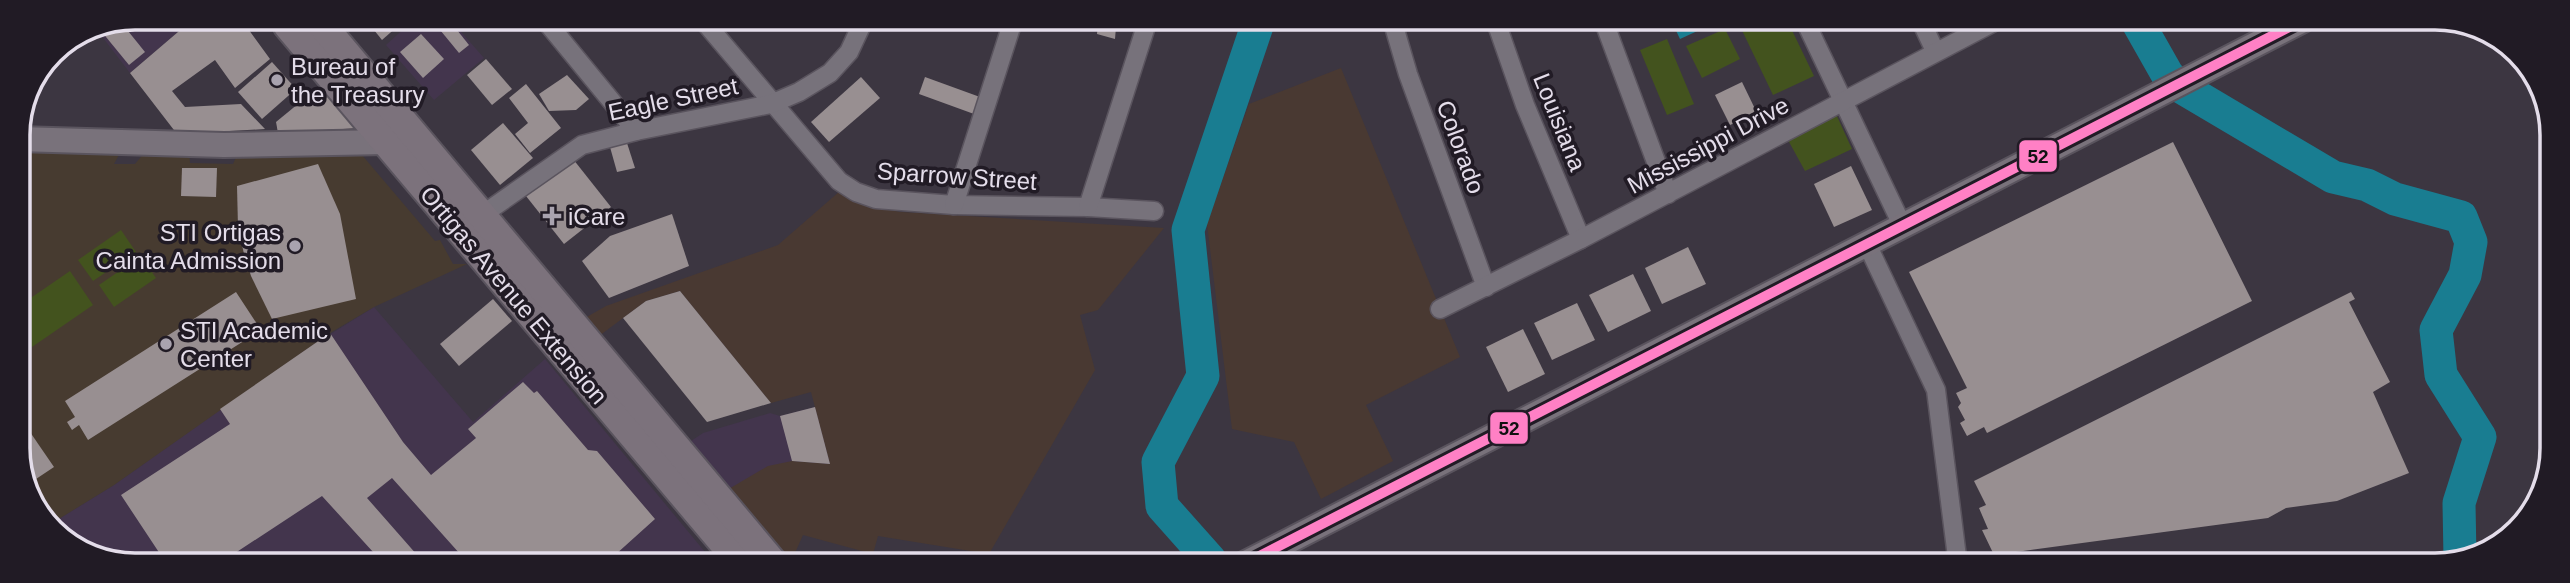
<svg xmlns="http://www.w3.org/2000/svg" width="2570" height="583" font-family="Helvetica,sans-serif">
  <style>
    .built { fill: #43354d }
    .industrial { fill: #493932 }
    .education { fill: #473b30 }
    .green { fill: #43531e }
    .water { fill: #197d91 }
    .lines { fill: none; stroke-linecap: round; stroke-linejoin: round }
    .river { stroke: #197d91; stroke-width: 33 }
    .building { fill: #988f91 }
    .street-casing { stroke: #5a545e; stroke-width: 21 }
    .secondary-casing { stroke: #5a545e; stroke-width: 28 }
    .primary-casing { stroke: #5a545e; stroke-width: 32 }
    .street { stroke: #77727b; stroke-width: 18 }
    .secondary { stroke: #79727b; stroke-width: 24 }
    .primary { stroke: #7c727c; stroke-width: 28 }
    .bus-1-casing { stroke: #211b25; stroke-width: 16 }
    .bus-1 { stroke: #ff80c5; stroke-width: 10 }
    .poi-dot { fill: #a9a3af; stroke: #211b25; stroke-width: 2.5 }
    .labels { text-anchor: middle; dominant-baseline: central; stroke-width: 7; stroke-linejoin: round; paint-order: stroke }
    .poi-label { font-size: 24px; fill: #e4ddea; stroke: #211b25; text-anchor: start }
    .street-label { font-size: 24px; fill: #e4ddea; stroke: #211b25 }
    .rim { fill: none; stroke: #e4ddea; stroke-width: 3.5 }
    .line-badge { stroke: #211b25; stroke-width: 2.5 }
    .pale-badge-label { font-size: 19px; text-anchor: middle; font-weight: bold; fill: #111 }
  </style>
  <rect width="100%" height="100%" fill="#3c3641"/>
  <g class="built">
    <path d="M408 25H455L484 58 434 100 386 45Z"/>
    <path d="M94 26H185L130 73Z"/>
    <path d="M374 307 473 422 545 359 715 564 112 563 52 532 49 525 114 485 297 355Z"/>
    <path d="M815 407 830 464 792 461 727 490 688 443 703 433 770 413 780 416Z"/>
  </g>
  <g class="industrial">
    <path d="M1341 68 1460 357 1366 405 1393 461 1321 499 1294 442 1232 429 1207 224 1249 104Z"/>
    <path d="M840 191 872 207 901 212 1164 228 1098 310 1080 315 1095 370 989 554 878 536 873 554 803 535 790 564H787L727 490 768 466 792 461 830 464 811 392 771 403 680 291 646 301 599 336 585 318 606 306 778 245Z"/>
  </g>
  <path class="education" d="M18 150 120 153 114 164H135L145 152H189L190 163 233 164 238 153 362 155 435 241 440 240 453 264H467L374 307 330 333 114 485 49 525 20 472Z"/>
  <g class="green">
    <path d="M1738 22H1788L1814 76 1773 95Z"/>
    <path d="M1725 29 1740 59 1702 78 1686 46Z"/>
    <path d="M1667 39 1694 104 1667 115 1640 50Z"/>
    <path d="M1836 114 1852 149 1805 171 1788 140Z"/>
    <path d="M121 230 136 252 93 281 78 260Z"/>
    <path d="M141 256 156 278 114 307 99 285Z"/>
    <path d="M70 271 93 305 32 347 19 328V306Z"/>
  </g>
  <path class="water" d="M1672 22H1717L1680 39Z"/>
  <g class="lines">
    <g class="river">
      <path d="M2137 21 2167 74 2176 84 2333 177 2367 185 2395 199 2461 217 2471 242 2465 275 2436 330 2441 375 2480 437 2459 503 2460 558"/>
      <path d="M1210 560 1162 506 1158 462 1203 376 1188 230 1258 23"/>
    </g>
  </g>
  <g class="building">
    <path d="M1098 23 1116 27 1115 39 1097 34Z"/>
    <path d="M370 25H399L382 40Z"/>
    <path d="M436 25H453L469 45 459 53Z"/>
    <path d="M97 26H124L145 52 129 65Z"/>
    <path d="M185 26H246L270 59 235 88 215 60 172 91 185 107 241 104 265 129 177 134 130 73Z"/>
    <path d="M421 34 444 59 423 78 400 52Z"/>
    <path d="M486 59 512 89 492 105 467 75Z"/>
    <path d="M272 62 296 89 262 119 238 92Z"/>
    <path d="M567 75 589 99 576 110 549 111 539 94Z"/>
    <path d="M861 77 880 98 829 142 811 122Z"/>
    <path d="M925 77 980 97 974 114 919 94Z"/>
    <path d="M1742 82 1757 113 1730 125 1715 95Z"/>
    <path d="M526 84 561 128 530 153 515 134 528 123 509 98Z"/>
    <path d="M321 85 359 128 278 133 276 122Z"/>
    <path d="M503 123 533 158 500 185 471 150Z"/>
    <path d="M2173 142 2252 301 1987 433 1984 427 1967 436 1960 423 1965 420 1958 407 1961 403 1956 393 1967 388 1909 272Z"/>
    <path d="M627 143 635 168 617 172 610 147Z"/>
    <path d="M573 159 611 207 564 244 526 196Z"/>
    <path d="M318 164 340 214 356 299 272 319 251 276 244 254 238 227 237 186Z"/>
    <path d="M1851 166 1872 210 1834 227 1814 184Z"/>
    <path d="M182 168H217L216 197 181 196Z"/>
    <path d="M672 214 689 266 609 298 582 261 610 236Z"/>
    <path d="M1688 247 1706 284 1662 304 1645 268Z"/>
    <path d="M1633 274 1651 311 1608 332 1589 295Z"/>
    <path d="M680 291 771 403 707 422 623 318 646 301Z"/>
    <path d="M236 292 261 330 88 440 79 425 72 430 67 422 75 417 65 401Z"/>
    <path d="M2351 292 2355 299 2349 302 2390 382 2373 392 2409 473 2337 501 2286 508 2268 518 1994 555 1982 530 1988 529 1979 508 1986 505 1974 481Z"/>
    <path d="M493 299 512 321 459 366 440 344Z"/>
    <path d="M1577 303 1595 340 1552 360 1534 323Z"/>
    <path d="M1523 329 1545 374 1508 392 1486 347Z"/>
    <path d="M330 333 403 442 431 475 476 438 468 429 523 382 534 393 537 391 588 450 597 451 655 519 605 564H469L392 478 367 498 425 564H384L322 496 220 563H166L121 495 230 424 220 409Z"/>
    <path d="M815 407 830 464 792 461 780 416Z"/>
    <path d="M19 416 54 467 27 485 20 472Z"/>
  </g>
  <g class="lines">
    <g class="street-casing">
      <g id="street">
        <path d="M1805 21 1903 227"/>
        <path d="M1921 21 1935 51"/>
        <path d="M1496 22 1525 105 1581 239"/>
        <path d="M1604 22 1668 194"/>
        <path d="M1393 23 1408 74 1486 287"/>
        <path d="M549 25 636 131"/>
        <path d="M707 25 839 181 856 192 876 199 954 205 1088 207 1154 211"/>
        <path d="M954 205 1012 24"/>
        <path d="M1088 207 1147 23"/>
        <path d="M482 215 582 145 636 131 771 104 799 92 830 73 849 52 862 24"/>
        <path d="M1867 244 1936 390 1958 565"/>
        <path d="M1440 309 1581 239 1996 21"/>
      </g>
    </g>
    <g class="secondary-casing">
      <g id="secondary">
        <path d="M18 139 224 145 386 142"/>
        <path d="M1244 564 2303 20"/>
      </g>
    </g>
    <g class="primary-casing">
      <g id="primary">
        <path d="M288 26 741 564"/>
        <path d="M323 26 774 564"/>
      </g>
    </g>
    <use href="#street" class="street"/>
    <use href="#secondary" class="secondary"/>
    <use href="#primary" class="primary"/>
    <g class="bus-1-casing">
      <path id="bus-1" d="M1244 564 2303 20"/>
    </g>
    <use href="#bus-1" class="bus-1"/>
  </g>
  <g class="poi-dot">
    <circle cx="277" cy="80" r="7"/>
    <path d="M548.5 205.5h7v7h7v7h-7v7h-7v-7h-7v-7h7z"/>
    <circle cx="295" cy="246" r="7"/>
    <circle cx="166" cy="344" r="7"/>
  </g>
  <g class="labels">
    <g class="poi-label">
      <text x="291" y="66">Bureau of<tspan x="291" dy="28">the Treasury</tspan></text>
      <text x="568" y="216">iCare</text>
      <text x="281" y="232" text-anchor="end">STI Ortigas<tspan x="281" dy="28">Cainta Admission</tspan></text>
      <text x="180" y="330">STI Academic<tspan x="180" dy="28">Center</tspan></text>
    </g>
    <g class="street-label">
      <text transform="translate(673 99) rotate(-12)">Eagle Street</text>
      <text transform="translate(1560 122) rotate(68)">Louisiana</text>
      <text transform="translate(1708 145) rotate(-28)">Mississippi Drive</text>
      <text transform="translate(1461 147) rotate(70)">Colorado</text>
      <text transform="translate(957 176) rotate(4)">Sparrow Street</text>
      <text transform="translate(514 295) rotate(50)">Ortigas Avenue Extension</text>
    </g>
  </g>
  <path d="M0 0H2570V583H0ZM135 30H2435A105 105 0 0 1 2540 135V448A105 105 0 0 1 2435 553H135A105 105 0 0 1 30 448V135A105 105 0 0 1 135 30Z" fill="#211b25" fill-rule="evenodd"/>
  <path class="rim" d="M135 30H2435A105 105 0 0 1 2540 135V448A105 105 0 0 1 2435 553H135A105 105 0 0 1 30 448V135A105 105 0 0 1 135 30Z"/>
  <g class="line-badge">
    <rect x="2018" y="139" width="40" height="34" rx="7" fill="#ff80c5"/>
    <rect x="1489" y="411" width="40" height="34" rx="7" fill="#ff80c5"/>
  </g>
  <g class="pale-badge-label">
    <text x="2038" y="163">52</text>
    <text x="1509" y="435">52</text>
  </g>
</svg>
